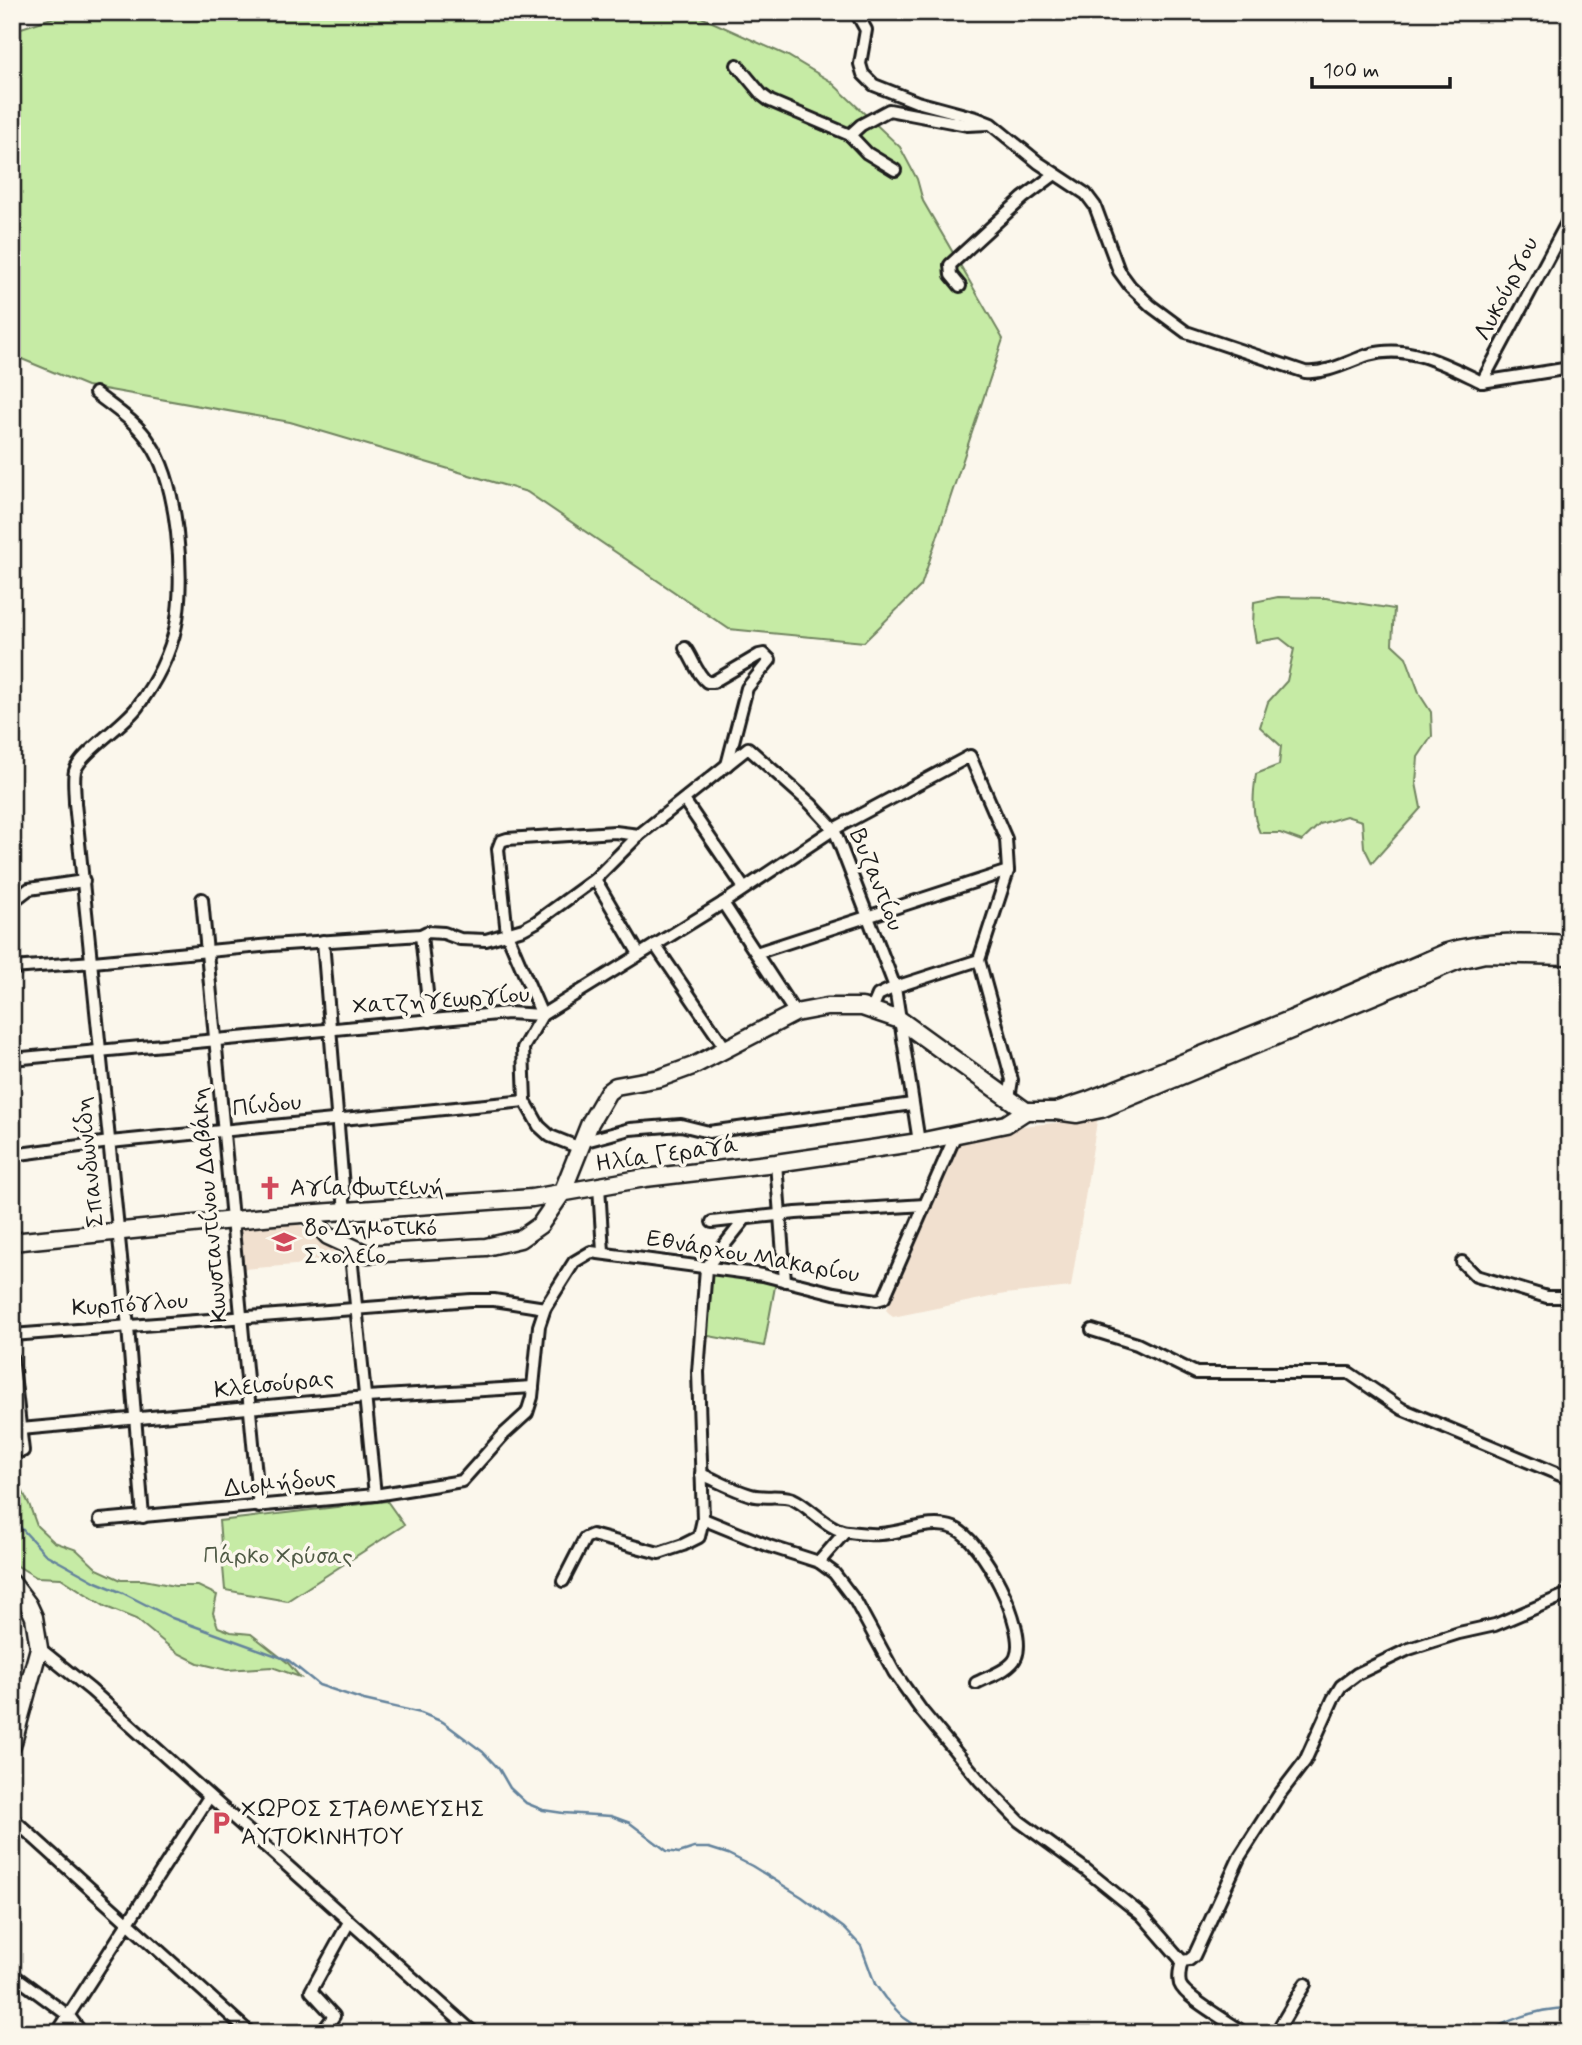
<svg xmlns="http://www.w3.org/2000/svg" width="1582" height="2045" font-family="Mynerve,sans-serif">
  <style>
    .built { fill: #f1e0cf }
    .green { fill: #c6eba5; stroke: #718460; stroke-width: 2 }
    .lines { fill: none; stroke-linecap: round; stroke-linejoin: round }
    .stream { stroke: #64839c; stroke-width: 2.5 }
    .street-casing { stroke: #1c1c1c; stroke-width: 16 }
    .secondary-casing { stroke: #1c1c1c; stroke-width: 21 }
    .street { stroke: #fbf7ec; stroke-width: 10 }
    .secondary { stroke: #fbf7ec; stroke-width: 16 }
    .labels { text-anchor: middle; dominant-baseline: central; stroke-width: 7; stroke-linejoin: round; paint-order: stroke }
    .street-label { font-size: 24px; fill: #1c1c1c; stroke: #fbf7ec }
    .poi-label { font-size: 24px; fill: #1c1c1c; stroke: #fbf7ec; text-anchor: start }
    .park-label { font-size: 24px; fill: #4f5a45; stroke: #fbf7ec }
  </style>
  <rect width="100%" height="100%" fill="#fbf7ec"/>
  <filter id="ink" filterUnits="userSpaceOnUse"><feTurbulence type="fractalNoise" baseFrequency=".0143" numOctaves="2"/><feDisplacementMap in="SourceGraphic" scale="14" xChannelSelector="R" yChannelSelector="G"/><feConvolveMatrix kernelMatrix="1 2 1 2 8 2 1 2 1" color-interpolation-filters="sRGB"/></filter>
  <g filter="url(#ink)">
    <g class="built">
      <path d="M1098 1115 1071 1287 1005 1294 893 1317 886 1310 957 1139 1023 1126 1082 1120Z"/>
      <path d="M288 1218 344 1252 348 1255 347 1261 243 1269 238 1223Z"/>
    </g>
    <g class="green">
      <path d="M70 12H690L788 56 830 81 900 147 917 179 923 201 1003 339 921 586 864 642 729 629 527 492 290 422 87 386 12 355V31Z"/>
      <path d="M1278 597 1326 598 1394 609 1392 644 1406 657 1420 695 1431 712 1432 736 1418 757 1416 783 1421 808 1372 863 1364 847 1362 821 1346 816 1320 824 1302 841 1280 833H1260C1251 813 1253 795 1256 774L1279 765 1281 746 1260 727 1268 702 1287 681 1294 649 1280 638 1256 642 1253 625 1254 602Z"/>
      <path d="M708 1273 776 1281 764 1346 703 1335Z"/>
      <path d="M12 1476 18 1482 29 1504 37 1526 54 1542 77 1550 97 1569 121 1580H144L175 1586H198L217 1595 213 1613 218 1627 231 1632 251 1634 288 1663 300 1677 272 1667 227 1670 198 1663 176 1652 136 1619 106 1607 61 1578 36 1577 16 1565 12 1558Z"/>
      <path d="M387 1501 404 1525 287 1601 225 1590 219 1521Z"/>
    </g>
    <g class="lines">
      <g class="stream">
        <path d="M12 1518 45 1554 96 1582 123 1593 172 1618 288 1660 319 1685 364 1700 421 1713 443 1722 483 1752 499 1769 510 1788 526 1803 543 1810 563 1813 611 1816 630 1823 667 1851 679 1853 694 1848H709L728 1854 752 1866 802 1897 844 1928 861 1946 875 1984 885 1998 903 2017 926 2033"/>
        <path d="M1486 2033C1512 2018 1539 2008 1570 2008"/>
      </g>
      <g class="street-casing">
        <g id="street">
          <path d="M856 12 866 30 860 64 863 74 874 85 917 102 976 118 991 124 1039 163 1086 194 1095 206 1119 271 1130 286 1151 306 1186 332 1305 372C1327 374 1347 362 1368 355 1409 343 1446 365 1482 382"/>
          <path d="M737 65 762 95 770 101 850 135 867 153 895 170"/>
          <path d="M850 135 861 125 889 110 967 125 988 124"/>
          <path d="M960 286 951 275 950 265 1023 198 1055 174"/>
          <path d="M1482 382 1570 217"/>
          <path d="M1482 382 1570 368"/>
          <path d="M95 393C114 408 137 422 150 443 178 483 185 578 176 625 171 653 155 683 138 706 126 724 80 753 75 771 73 780 75 793 75 803L128 1327 143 1517"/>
          <path d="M685 648C693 659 696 673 707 682H713L759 655 764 654 770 660 747 688 727 765"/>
          <path d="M684 800 744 888"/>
          <path d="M595 879 639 954"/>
          <path d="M202 899 259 1507"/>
          <path d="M12 902 29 889 84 881"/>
          <path d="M723 903 795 1013"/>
          <path d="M421 935 430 1021"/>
          <path d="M323 941 345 1212"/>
          <path d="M655 945 726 1049"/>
          <path d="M756 953 1008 871"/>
          <path d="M12 968 93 962 271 945 421 935 427 932 444 933 460 939 486 940 523 929 536 922 595 879 639 835 748 748 811 804 834 829 895 987 919 1142"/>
          <path d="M872 1009 878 995 895 987 979 960"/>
          <path d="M12 1059 508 1013 542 1015 723 903 834 829 970 756 1006 839 1008 871 979 960 1012 1080 1009 1098"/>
          <path d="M582 1142 630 1129 668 1126 681 1125 709 1132 912 1104"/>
          <path d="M580 1148 550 1136 539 1126 525 1101 523 1048 542 1015 507 934 498 849 501 841 507 839 615 832 639 835"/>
          <path d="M12 1155 110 1142 525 1101"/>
          <path d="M776 1163 785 1281"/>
          <path d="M599 1186 603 1252"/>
          <path d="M712 1222 796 1213 925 1205"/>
          <path d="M354 1249 351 1255 375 1495"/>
          <path d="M1462 1262 1476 1276 1547 1297H1570"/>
          <path d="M706 1268 745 1219"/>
          <path d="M1092 1330 1137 1344 1196 1373H1349L1402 1409 1570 1479"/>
          <path d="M12 1335 471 1300H494L545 1308"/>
          <path d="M12 1357 23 1451"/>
          <path d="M21 1429 366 1397 533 1387"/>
          <path d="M701 1474C718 1481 733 1490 751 1495 764 1499 780 1494 793 1499 809 1506 829 1531 848 1532 858 1533 869 1535 880 1534 904 1533 930 1519 954 1528 982 1539 1028 1628 1016 1657 1011 1670 987 1677 976 1683"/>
          <path d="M703 1519 769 1546 819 1562 834 1573 856 1602 894 1672 921 1710 980 1781 1019 1821 1086 1870 1143 1916 1182 1961 1189 1960 1194 1956 1240 1856 1279 1795 1305 1761 1333 1699 1341 1686 1357 1674 1409 1649 1459 1633 1495 1625 1570 1593"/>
          <path d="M100 1520 375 1495 462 1481 504 1434 527 1413 532 1397 539 1326 545 1308 574 1262 591 1252 763 1275 834 1293 877 1300 884 1298 956 1134"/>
          <path d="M819 1562 845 1532"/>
          <path d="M563 1581 585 1538 592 1535 659 1553 683 1545 699 1537 703 1519 698 1372 706 1268"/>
          <path d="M39 1648 91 1690 474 2033"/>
          <path d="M12 1818 250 2033"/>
          <path d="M1182 1961C1180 1969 1178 1976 1180 1984 1185 1998 1230 2022 1244 2033"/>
          <path d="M12 1974 69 2016 82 2033"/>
          <path d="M57 2033 209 1797"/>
          <path d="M321 2033 334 2016 311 1991 349 1922"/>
          <path d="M1276 2033 1305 1984"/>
        </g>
      </g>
      <g class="secondary-casing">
        <g id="secondary">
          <path d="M1026 1111H1056L1077 1114 1101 1109 1459 960 1485 954 1570 956"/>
          <path d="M1056 1111 1089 1100 1292 1019 1447 952C1488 940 1527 942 1570 944"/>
          <path d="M308 1215 328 1236 367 1254 486 1247 520 1239 540 1225 562 1193 590 1123 608 1092 616 1086 660 1078 693 1066 795 1013 827 1007H862L900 1020 1026 1111"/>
          <path d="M12 1242 274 1216 532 1198 645 1178 776 1163 919 1142 1006 1124 1026 1111"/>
          <path d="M12 1583 28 1604 34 1617 39 1648 12 1746"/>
        </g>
      </g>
      <use href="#street" class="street"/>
      <use href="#secondary" class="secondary"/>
    </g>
  </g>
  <defs>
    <g id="church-bare" transform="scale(1.89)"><path d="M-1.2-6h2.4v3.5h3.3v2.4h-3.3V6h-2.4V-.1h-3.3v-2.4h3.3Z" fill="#d1495b" stroke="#fbf7ec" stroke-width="2.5" paint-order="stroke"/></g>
    <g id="school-bare" transform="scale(1.89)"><path d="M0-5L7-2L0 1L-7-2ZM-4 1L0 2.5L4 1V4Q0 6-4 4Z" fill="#d1495b" stroke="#fbf7ec" stroke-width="2.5" paint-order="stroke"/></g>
    <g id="parking-bare" transform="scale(1.89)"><path d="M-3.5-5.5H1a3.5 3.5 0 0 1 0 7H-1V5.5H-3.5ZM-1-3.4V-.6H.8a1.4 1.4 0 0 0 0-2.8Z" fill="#d1495b" stroke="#fbf7ec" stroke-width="2.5" paint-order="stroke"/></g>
  </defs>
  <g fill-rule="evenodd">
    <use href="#church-bare" x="270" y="1188"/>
    <use href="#school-bare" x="284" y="1242"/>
    <use href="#parking-bare" x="221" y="1823"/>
  </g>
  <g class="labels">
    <g class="street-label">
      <text transform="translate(1507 289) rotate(-63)">Λυκούργου</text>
      <text transform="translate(876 880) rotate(68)">Βυζαντίου</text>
      <text transform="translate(441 1001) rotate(-4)">Χατζηγεωργίου</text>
      <text transform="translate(267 1106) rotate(-6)">Πίνδου</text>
      <text transform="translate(667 1155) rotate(-8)">Ηλία Γεραγά</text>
      <text transform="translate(90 1162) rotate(-96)">Σπανδωνίδη</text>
      <text transform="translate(210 1205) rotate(-95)">Κωνσταντίνου Δαβάκη</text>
      <text transform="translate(753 1257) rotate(10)">Εθνάρχου Μακαρίου</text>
      <text transform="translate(130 1305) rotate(-4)">Κυρπόγλου</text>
      <text transform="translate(274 1385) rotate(-6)">Κλεισούρας</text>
      <text transform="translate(280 1484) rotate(-6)">Διομήδους</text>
    </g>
    <g class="poi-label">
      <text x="290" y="1188">Αγία Φωτεινή</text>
      <text x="304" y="1228">8ο Δημοτικό<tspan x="304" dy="28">Σχολείο</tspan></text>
      <text x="241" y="1809">ΧΩΡΟΣ ΣΤΑΘΜΕΥΣΗΣ<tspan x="241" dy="28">ΑΥΤΟΚΙΝΗΤΟΥ</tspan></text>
    </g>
    <g class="park-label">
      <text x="278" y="1556">Πάρκο Χρύσας</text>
    </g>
  </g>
  <rect width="1582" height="2045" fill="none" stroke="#fbf7ec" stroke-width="42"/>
  <rect x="21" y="21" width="1540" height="2003" fill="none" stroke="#1c1c1c" stroke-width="2.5" filter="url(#ink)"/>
  <path d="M1312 77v10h138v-10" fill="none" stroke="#1c1c1c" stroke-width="3.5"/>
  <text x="1323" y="77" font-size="21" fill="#1c1c1c" stroke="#fbf7ec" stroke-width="5" paint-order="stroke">100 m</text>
</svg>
